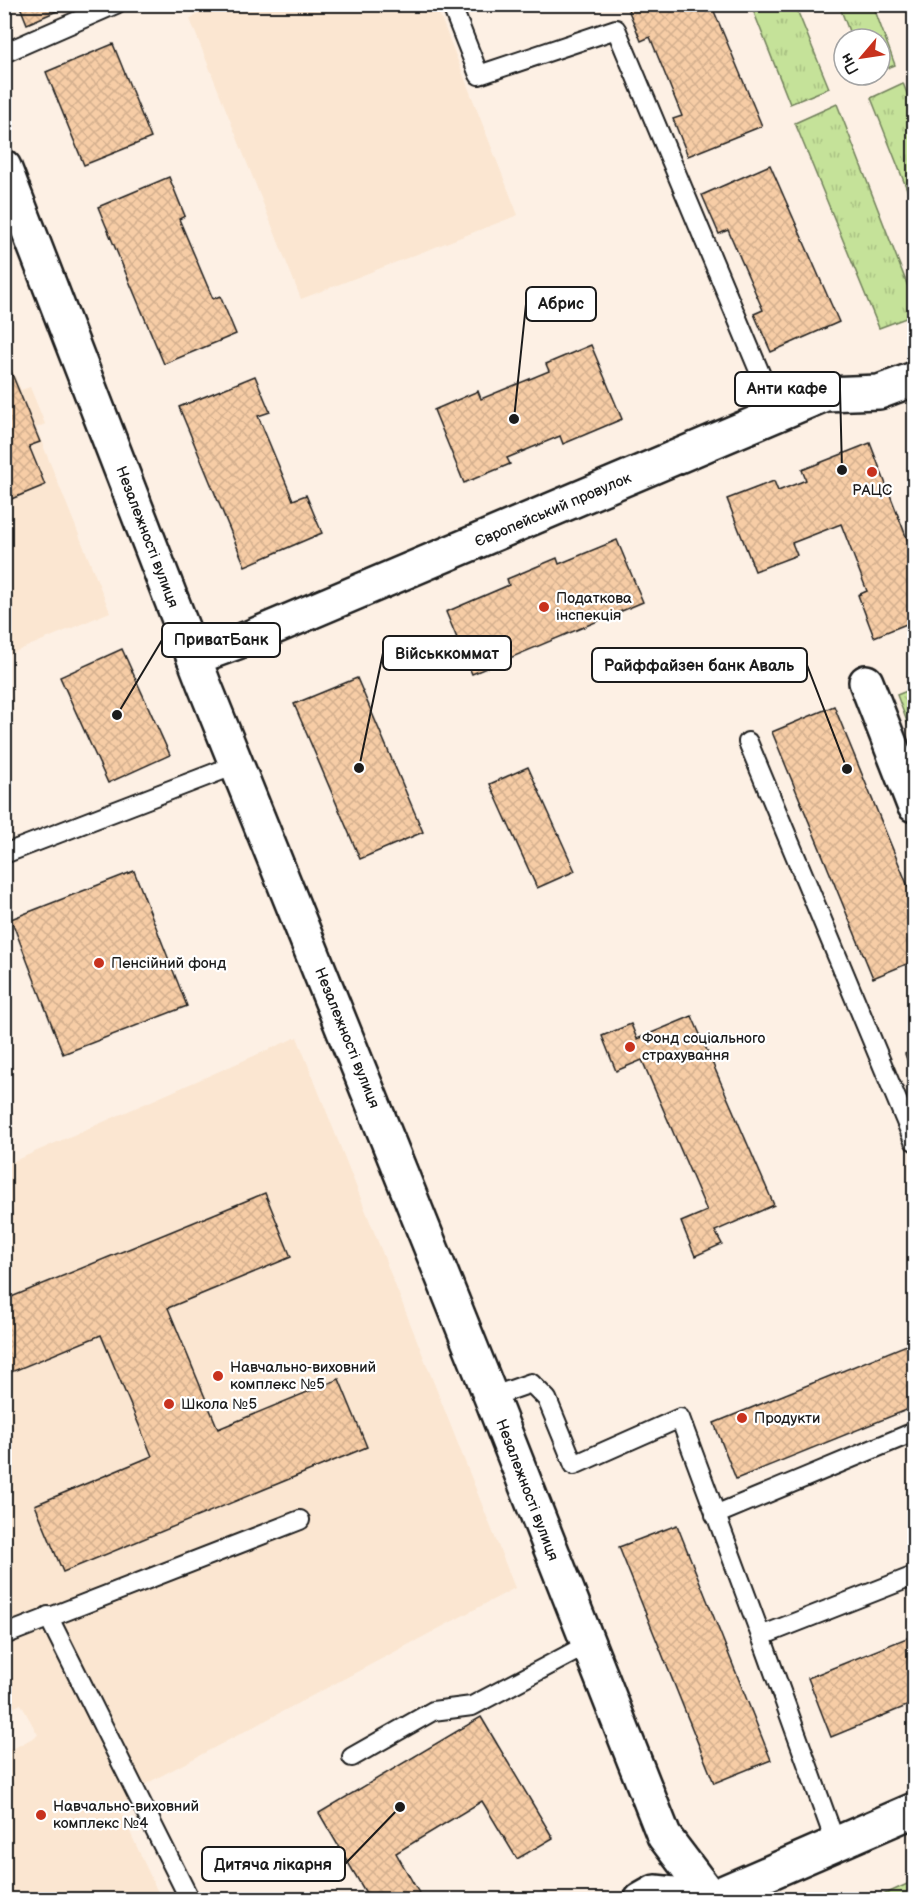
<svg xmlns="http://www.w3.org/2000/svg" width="919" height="1904" font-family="'Balsamiq Sans',sans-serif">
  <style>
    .built { fill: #fbe6d1 }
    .grass { fill: url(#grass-tufts); stroke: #707f5a; stroke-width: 1.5 }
    .building { fill: url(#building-cross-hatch); stroke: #1c1c1c; stroke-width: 1.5 }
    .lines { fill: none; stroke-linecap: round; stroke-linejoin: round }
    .service-casing { stroke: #1c1c1c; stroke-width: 22 }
    .minor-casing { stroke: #1c1c1c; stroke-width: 38 }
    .tertiary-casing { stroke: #1c1c1c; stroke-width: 38 }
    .secondary-casing { stroke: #1c1c1c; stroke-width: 38 }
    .service { stroke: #fff; stroke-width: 18 }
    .minor { stroke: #fff; stroke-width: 33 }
    .tertiary { stroke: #fff; stroke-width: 33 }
    .secondary { stroke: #fff; stroke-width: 33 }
    .poi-dot { fill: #c8321e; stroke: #fff; stroke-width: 2 }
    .labels { text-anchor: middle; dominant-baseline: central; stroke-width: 4.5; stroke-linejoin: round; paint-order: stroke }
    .poi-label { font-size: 15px; fill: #1c1c1c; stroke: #fff; text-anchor: start }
    .street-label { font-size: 15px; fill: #1c1c1c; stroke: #fff }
    .leader { fill: none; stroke: #1c1c1c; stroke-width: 2 }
    .callout-dot { fill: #1c1c1c; stroke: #fff; stroke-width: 2 }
    .callout { fill: #fff; stroke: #1c1c1c; stroke-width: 2 }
    .callout-label { font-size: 16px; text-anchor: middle; font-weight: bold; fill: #1c1c1c }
  </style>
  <defs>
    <pattern id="grass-tufts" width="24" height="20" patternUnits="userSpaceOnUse" patternTransform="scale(1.5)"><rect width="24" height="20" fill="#c5e299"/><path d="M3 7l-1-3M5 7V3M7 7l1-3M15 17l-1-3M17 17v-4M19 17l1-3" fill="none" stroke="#a9c183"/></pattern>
    <pattern id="building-cross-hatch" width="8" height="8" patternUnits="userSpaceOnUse" patternTransform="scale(1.5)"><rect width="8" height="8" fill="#f7cda6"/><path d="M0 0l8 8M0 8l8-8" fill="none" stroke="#d3af8e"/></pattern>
  </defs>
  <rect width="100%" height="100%" fill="#fdf0e4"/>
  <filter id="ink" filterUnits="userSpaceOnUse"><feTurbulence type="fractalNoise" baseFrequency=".0167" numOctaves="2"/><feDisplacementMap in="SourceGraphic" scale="12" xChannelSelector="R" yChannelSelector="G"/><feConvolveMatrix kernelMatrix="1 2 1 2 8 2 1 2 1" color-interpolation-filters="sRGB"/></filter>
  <g filter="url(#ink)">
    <g class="built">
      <path d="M211 5H436L518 215 301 299 190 19Z"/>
      <path d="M4 351 21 390 30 387 45 424 36 428 110 612 5 656Z"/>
      <path d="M297 1037 515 1588 142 1786 132 1798 118 1806 161 1899H5L4 1739 11 1750 38 1735 21 1704 5 1712V1165Z"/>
    </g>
    <g class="grass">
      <path d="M751 5H795L829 88 790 104Z"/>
      <path d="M839 5H873L895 65 880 71V39H852Z"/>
      <path d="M903 83 914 112V207L871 98Z"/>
      <path d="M837 104 914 302V315L879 328 795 123Z"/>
      <path d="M914 688V740L897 695Z"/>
      <path d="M914 1881V1899H874Z"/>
    </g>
    <g class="building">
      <path d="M19 4H73L27 24Z"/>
      <path d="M626 4H711L762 126 688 156 673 119 682 116 650 37 641 41Z"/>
      <path d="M113 44 151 138 84 165 46 72Z"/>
      <path d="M770 165 839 322 771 352 754 314 763 310 728 230 719 234 702 195Z"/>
      <path d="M169 177 185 216 179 219 213 299 220 296 236 334 164 364 98 207Z"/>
      <path d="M591 345 622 419 563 444 560 436 507 458 510 464 464 483 434 410 478 391 481 399 549 371 546 364Z"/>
      <path d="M5 357 40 442 29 446 45 485 4 502Z"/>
      <path d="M255 376 270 412 258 416 293 500 306 495 322 533 245 566 179 407Z"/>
      <path d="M870 443 914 557V621L874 637 858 595 867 591 841 524 792 543 797 555 755 571 727 499 774 481 778 491 806 480 802 470Z"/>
      <path d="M617 540 643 602 472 674 446 612 509 585 507 579 557 558 559 564Z"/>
      <path d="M122 649 170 755 108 783 60 677Z"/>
      <path d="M357 678 423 832 360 859 294 704Z"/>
      <path d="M834 706 914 901V961L873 978 772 732Z"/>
      <path d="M528 767 575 871 537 888 490 784Z"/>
      <path d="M134 871 187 1006 63 1054 11 919Z"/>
      <path d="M692 1016 774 1205 715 1231 722 1244 695 1256 681 1222 707 1211 642 1060 616 1071 602 1036 631 1024 637 1039Z"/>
      <path d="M914 1050V1078L905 1054Z"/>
      <path d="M265 1193 291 1257 168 1308 218 1429 339 1379 367 1447 63 1572 35 1505 152 1456 101 1335 4 1375V1300Z"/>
      <path d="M914 1342V1407L736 1479 714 1423Z"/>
      <path d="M677 1525 771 1760 714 1783 619 1547Z"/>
      <path d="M914 1635V1703L831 1737 808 1678Z"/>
      <path d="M481 1717 553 1838 517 1859 482 1801 396 1853 423 1900H370L319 1813Z"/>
    </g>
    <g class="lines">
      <g class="service-casing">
        <g id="service">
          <path d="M451 4 479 75 616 29 778 416"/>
          <path d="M4 53 116 4"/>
          <path d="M748 742 914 1141"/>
          <path d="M4 854 238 764"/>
          <path d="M491 1397 531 1383 547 1399 574 1465 680 1418 761 1636 914 1576"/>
          <path d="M715 1515 914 1432"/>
          <path d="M48 1616 190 1900"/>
          <path d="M4 1635 300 1520"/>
          <path d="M761 1636 836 1844"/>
          <path d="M352 1757 433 1711 472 1706 587 1645"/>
        </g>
      </g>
      <g class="minor-casing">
        <g id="minor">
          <path d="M194 658 251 637 825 394 879 392 914 379"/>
          <path d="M866 682 914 805"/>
        </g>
      </g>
      <g class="tertiary-casing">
        <path id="tertiary" d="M4 167 204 684 491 1397 664 1836 711 1898"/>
      </g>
      <g class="secondary-casing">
        <path id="secondary" d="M641 1900 655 1892 711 1898 914 1810"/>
      </g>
      <use href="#service" class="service"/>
      <use href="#minor" class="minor"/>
      <use href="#tertiary" class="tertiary"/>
      <use href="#secondary" class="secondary"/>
    </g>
  </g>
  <g class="poi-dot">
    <circle cx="872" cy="472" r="6"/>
    <circle cx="544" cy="607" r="6"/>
    <circle cx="99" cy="963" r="6"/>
    <circle cx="630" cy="1047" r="6"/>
    <circle cx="218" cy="1376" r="6"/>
    <circle cx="169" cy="1404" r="6"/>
    <circle cx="742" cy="1418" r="6"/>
    <circle cx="41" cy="1815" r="6"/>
  </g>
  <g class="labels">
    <g class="poi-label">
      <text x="872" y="490" text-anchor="middle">РАЦС</text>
      <text x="556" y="598">Податкова<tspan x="556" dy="17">інспекція</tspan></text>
      <text x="111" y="963">Пенсійний фонд</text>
      <text x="642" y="1038">Фонд соціального<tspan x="642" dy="17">страхування</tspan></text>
      <text x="230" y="1367">Навчально-виховний<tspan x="230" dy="17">комплекс №5</tspan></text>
      <text x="181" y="1404">Школа №5</text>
      <text x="754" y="1418">Продукти</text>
      <text x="53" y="1806">Навчально-виховний<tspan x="53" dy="17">комплекс №4</tspan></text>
    </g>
    <g class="street-label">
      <text transform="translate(553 510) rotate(-23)">Європейський провулок</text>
      <text transform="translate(147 537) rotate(69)">Незалежності вулиця</text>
      <text transform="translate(347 1038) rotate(68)">Незалежності вулиця</text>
      <text transform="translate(527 1490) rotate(69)">Незалежності вулиця</text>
    </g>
  </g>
  <path class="leader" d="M514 419L526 304M842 470L840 389M117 715L162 640M359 768L383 653M847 769L807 665M400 1807L345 1864"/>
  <g class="callout-dot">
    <circle cx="514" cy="419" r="6"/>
    <circle cx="842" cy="470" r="6"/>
    <circle cx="117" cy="715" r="6"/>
    <circle cx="359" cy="768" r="6"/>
    <circle cx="847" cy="769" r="6"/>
    <circle cx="400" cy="1807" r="6"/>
  </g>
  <g class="callout">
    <rect x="526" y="287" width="70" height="34" rx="6"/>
    <rect x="735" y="372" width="105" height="34" rx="6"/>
    <rect x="162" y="623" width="118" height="34" rx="6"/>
    <rect x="383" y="636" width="128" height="34" rx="6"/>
    <rect x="592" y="648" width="215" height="34" rx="6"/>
    <rect x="202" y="1847" width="143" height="34" rx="6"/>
  </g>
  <g class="callout-label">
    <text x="561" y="309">Абрис</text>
    <text x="787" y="394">Анти кафе</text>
    <text x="221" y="645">ПриватБанк</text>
    <text x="447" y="659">Військкоммат</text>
    <text x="699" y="671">Райффайзен банк Аваль</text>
    <text x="273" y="1870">Дитяча лікарня</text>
  </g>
  <rect width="919" height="1904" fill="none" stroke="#fff" stroke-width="24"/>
  <rect x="12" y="12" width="895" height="1880" fill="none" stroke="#1c1c1c" stroke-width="2" filter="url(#ink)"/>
  <g transform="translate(862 57) rotate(241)"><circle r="28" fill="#ffffff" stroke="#a4a4a4" stroke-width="1.5"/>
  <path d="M0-4.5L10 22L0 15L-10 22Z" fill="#c8321e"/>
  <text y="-9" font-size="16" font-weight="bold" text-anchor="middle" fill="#1c1c1c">Пн</text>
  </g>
</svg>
